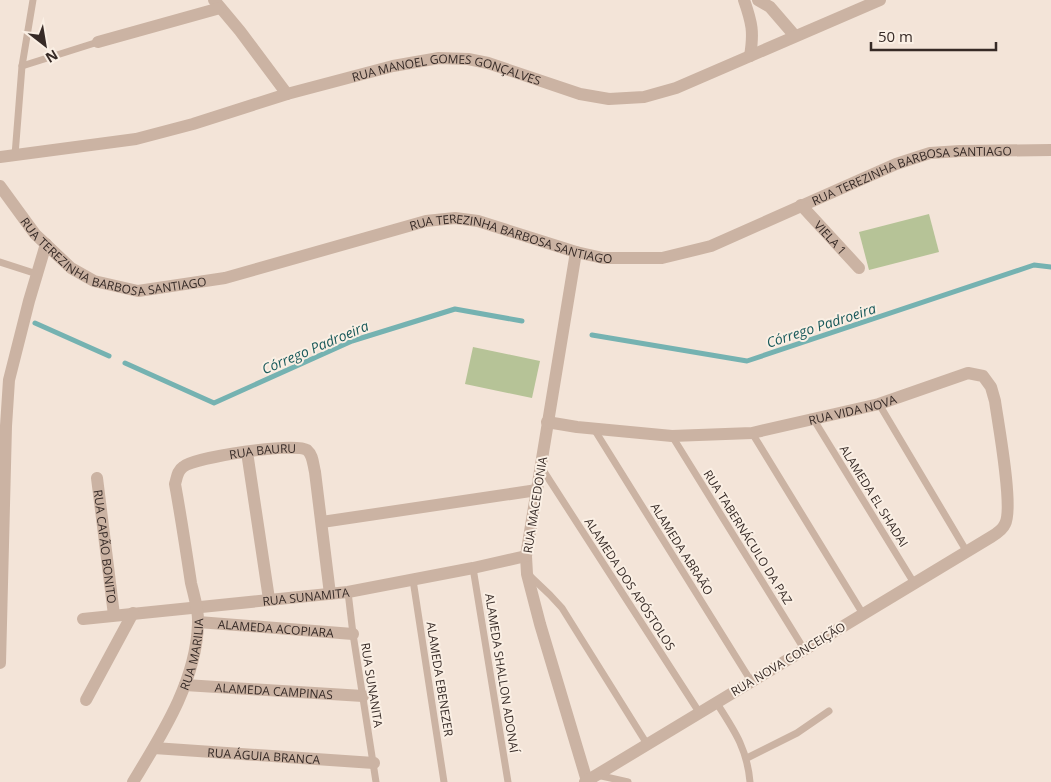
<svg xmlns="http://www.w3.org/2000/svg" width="1051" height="782" font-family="'Open Sans',sans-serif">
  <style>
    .garden { fill: #b6c397 }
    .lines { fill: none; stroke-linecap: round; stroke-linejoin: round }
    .stream { stroke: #75b2b1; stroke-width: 5 }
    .service { stroke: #cbb3a3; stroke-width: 7 }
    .minor { stroke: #cbb3a3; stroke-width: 12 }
    .labels { text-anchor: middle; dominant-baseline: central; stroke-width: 4; stroke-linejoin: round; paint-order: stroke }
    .street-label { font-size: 12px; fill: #362a26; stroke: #faefe4 }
    .water-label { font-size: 14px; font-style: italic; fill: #18595a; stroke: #faefe4 }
  </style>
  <rect width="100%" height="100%" fill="#f3e4d8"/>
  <g class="garden">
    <path d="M929 214 939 252 869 270 859 232Z"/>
    <path d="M473 347 540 361 532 398 465 384Z"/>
  </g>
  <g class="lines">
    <g class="stream">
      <path d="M35 323 109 356"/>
      <path d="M592 335 747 361 1034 265 1051 267"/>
      <path d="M125 363 214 403 352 341 455 309 522 321"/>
    </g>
    <g class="service">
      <path d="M22 66 98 42"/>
      <path d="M15 155 22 66 33 0"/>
      <path d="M0 262 37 274"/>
      <path d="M879 404 967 552"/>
      <path d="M814 420 914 583"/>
      <path d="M594 429 751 681"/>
      <path d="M752 433 863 614"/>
      <path d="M672 436 804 649"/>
      <path d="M541 467 699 712"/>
      <path d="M473 568 508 782"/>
      <path d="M529 575 550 595 562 608 647 744"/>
      <path d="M413 580 444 782"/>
      <path d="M348 592 353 634 376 782"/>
      <path d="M716 702C734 730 747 748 750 782"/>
      <path d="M747 758 797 733 829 711"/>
      <path d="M597 775 628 782"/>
    </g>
    <g class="minor">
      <path d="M214 0 240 31 287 94"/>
      <path d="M744 0C752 23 754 32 750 56"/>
      <path d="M758 0 770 7 795 36"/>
      <path d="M98 42 220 8"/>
      <path id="s1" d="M0 157 136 139 193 124 287 94 393 66 439 58 468 59 488 63 580 94 609 99 644 97 676 88 880 0"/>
      <path id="s2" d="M0 186 35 234 71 268 94 281 138 291 225 278 426 221 455 218 478 221 576 252 603 258H662L711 246 896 164 930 153 960 151 1051 150"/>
      <path id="s3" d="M801 205 859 268"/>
      <path d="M576 252 526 556 527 574 540 624 587 781"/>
      <path id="s4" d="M547 422 577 427 672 436 752 433 879 404 968 373 983 376 991 387 995 401C998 423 1014 508 1005 524 1003 529 996 534 991 537L585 782"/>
      <path d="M247 452 269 599"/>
      <path id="s5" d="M97 478 114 615"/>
      <path d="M322 522 537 490"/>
      <path id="s6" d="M83 619 348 592 473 568 526 556"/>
      <path id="s7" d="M198 622 353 634"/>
      <path d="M0 663 6 426 9 380 29 301 46 244"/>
      <path id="s8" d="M185 685 363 696"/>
      <path d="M86 700 133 613"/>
      <path id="s9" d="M154 748 374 763"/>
      <path id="s10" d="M133 782C162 734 196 682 198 624 199 611 194 596 191 583 186 550 181 517 175 484 177 478 177 471 183 467 195 457 295 442 307 450 313 455 313 464 315 472L330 594"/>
    </g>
  </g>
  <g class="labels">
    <g class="street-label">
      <text stroke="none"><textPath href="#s1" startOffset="459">RUA MANOEL GOMES GONÇALVES</textPath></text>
      <text stroke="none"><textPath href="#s2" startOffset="985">RUA TEREZINHA BARBOSA SANTIAGO</textPath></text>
      <text stroke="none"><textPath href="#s3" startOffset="44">VIELA 1</textPath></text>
      <text stroke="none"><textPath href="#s2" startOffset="565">RUA TEREZINHA BARBOSA SANTIAGO</textPath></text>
      <text stroke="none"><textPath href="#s2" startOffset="145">RUA TEREZINHA BARBOSA SANTIAGO</textPath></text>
      <text stroke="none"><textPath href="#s4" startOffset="309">RUA VIDA NOVA</textPath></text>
      <text stroke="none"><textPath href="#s10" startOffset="416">RUA BAURU</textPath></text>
      <text transform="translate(874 496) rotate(58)">ALAMEDA EL SHADAI</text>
      <text transform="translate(535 505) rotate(-81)">RUA MACEDONIA</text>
      <text transform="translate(748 537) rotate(58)">RUA TABERNÁCULO DA PAZ</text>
      <text stroke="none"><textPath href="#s5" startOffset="69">RUA CAPÃO BONITO</textPath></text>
      <text transform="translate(682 549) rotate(58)">ALAMEDA ABRAÃO</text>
      <text transform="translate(630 584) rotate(57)">ALAMEDA DOS APÓSTOLOS</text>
      <text stroke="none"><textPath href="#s6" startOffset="224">RUA SUNAMITA</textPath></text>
      <text stroke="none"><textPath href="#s7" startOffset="78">ALAMEDA ACOPIARA</textPath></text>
      <text stroke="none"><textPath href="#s10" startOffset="142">RUA MARILIA</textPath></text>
      <text transform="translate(788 659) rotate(-31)">RUA NOVA CONCEIÇÃO</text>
      <text transform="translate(502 673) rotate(81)">ALAMEDA SHALLON ADONAÍ</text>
      <text transform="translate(440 679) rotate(81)">ALAMEDA EBENEZER</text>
      <text transform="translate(372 685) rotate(81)">RUA SUNANITA</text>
      <text stroke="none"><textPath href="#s8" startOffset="89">ALAMEDA CAMPINAS</textPath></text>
      <text stroke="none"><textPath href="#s9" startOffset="110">RUA ÁGUIA BRANCA</textPath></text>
    </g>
    <g class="water-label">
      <text transform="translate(821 325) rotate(-18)">Córrego Padroeira</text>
      <text transform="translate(315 347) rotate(-23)">Córrego Padroeira</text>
    </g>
  </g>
  <g transform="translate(45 45) rotate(149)" stroke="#faefe4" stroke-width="4" paint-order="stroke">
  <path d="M0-4L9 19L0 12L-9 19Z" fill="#362a26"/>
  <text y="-8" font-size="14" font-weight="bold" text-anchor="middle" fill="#362a26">N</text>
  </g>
  <path d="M871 42v8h125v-8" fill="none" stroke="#362a26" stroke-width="2.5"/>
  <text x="878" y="42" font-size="15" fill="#362a26" stroke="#faefe4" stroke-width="4" paint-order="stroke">50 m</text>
</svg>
